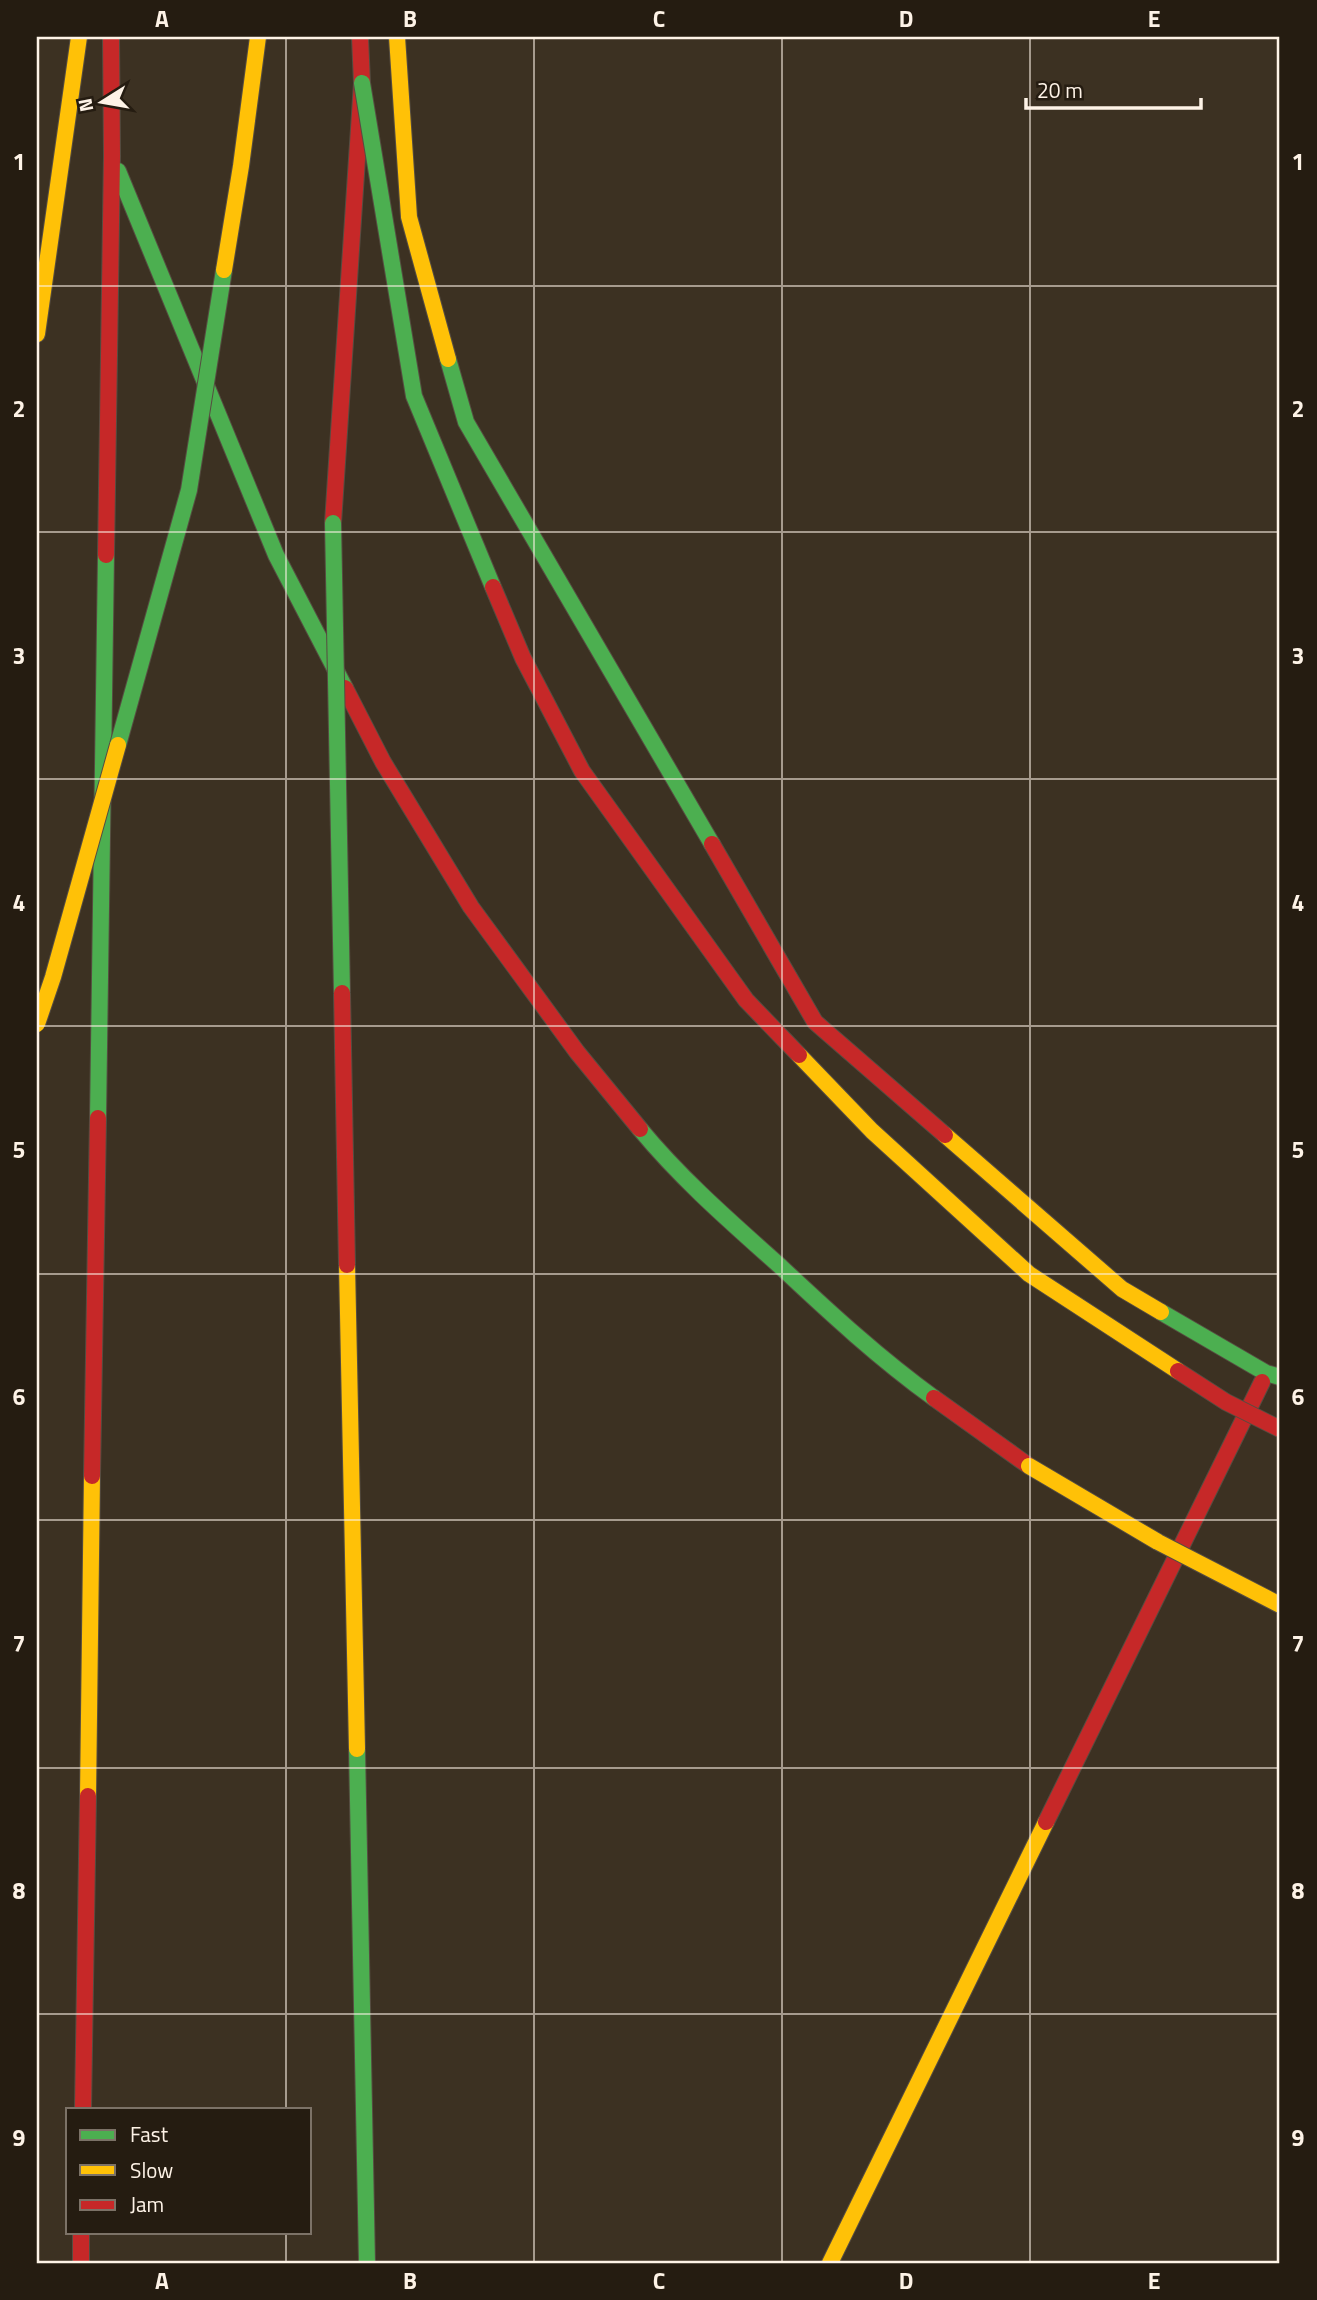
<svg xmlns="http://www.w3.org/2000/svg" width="1317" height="2300" font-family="'Titillium Web',sans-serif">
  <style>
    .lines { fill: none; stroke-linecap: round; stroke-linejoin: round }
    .fast-casing { stroke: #564d41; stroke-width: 18 }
    .slow-casing { stroke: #564d41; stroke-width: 18 }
    .jam-casing { stroke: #564d41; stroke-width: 18 }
    .fast { stroke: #4caf50; stroke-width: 16 }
    .slow { stroke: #ffc107; stroke-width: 16 }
    .jam { stroke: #c62828; stroke-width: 16 }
    .fast-bridge-casing { stroke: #564d41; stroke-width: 18; stroke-linecap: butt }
    .slow-bridge-casing { stroke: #564d41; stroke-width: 18; stroke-linecap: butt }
    .jam-bridge-casing { stroke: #564d41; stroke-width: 18; stroke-linecap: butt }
    .fast-bridge { stroke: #4caf50; stroke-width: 16 }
    .slow-bridge { stroke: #ffc107; stroke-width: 16 }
    .jam-bridge { stroke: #c62828; stroke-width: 16 }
    .grid { fill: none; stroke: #fef3e7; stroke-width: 2; stroke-opacity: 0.55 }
    .neatline { fill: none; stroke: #fef3e7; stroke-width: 2.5 }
    .grid-label { font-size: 23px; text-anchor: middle; font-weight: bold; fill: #fef3e7 }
  </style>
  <rect width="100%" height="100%" fill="#3c3122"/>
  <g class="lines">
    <g class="fast-casing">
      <g id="fast">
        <path d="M118 171 276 555 345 688"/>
        <path d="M448 359 466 422 712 844"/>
        <path d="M98 1118 106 555"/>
        <path d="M640 1129C682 1180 733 1224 781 1267 830 1313 880 1359 934 1398"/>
        <path d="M1161 1312 1266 1373 1280 1377"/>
      </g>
    </g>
    <g class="slow-casing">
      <g id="slow">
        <path d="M397 37 409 217 448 359"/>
        <path d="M37 334 79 37"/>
        <path d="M945 1135 1122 1289 1161 1312"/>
        <path d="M88 1796 92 1476"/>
        <path d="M830 2263 1046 1822"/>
      </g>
    </g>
    <g class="jam-casing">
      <g id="jam">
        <path d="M333 523 362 83 360 37"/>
        <path d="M106 555 112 156 111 37"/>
        <path d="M345 688 383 762 471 907 577 1052 640 1129"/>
        <path d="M712 844 815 1022 945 1135"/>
        <path d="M934 1398 1029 1466"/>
        <path d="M92 1476 98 1118"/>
        <path d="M1046 1822 1262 1382"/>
        <path d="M83 2109 88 1796"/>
        <path d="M81 2232V2263"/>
      </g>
    </g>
    <use href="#fast" class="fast"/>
    <use href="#slow" class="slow"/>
    <use href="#jam" class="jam"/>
    <g class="fast-bridge-casing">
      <g id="fast-bridge">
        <path d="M362 83 414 396 493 587"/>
        <path d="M333 523 342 993"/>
        <path d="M118 745 189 490 224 270"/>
        <path d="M357 1749 367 2263"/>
      </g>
    </g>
    <g class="slow-bridge-casing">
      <g id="slow-bridge">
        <path d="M224 270 241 166 258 37"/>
        <path d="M37 1024 53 977 118 745"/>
        <path d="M799 1055 872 1131 1029 1274 1178 1371"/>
        <path d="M347 1265 357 1749"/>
        <path d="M1029 1466 1158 1542 1280 1605"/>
      </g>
    </g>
    <g class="jam-bridge-casing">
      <g id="jam-bridge">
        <path d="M493 587 523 658 582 771 746 1000 799 1055"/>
        <path d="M342 993 347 1265"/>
        <path d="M1178 1371 1226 1402 1280 1429"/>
      </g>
    </g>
    <use href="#fast-bridge" class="fast-bridge"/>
    <use href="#slow-bridge" class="slow-bridge"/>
    <use href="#jam-bridge" class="jam-bridge"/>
  </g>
  <path class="grid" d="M286 37V2109M534 37V2263M782 37V2263M1030 37V2263M37 286H1280M37 532H1280M37 779H1280M37 1026H1280M37 1274H1280M37 1520H1280M37 1768H1280M37 2014H1280M286 2232V2263"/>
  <rect width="1317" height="2300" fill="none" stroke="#251c11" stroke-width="77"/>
  <rect x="66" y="2108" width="245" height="126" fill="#251c11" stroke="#7c7267" stroke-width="2"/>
  <rect x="80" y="2130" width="35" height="10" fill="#4caf50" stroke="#7c7267" stroke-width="2"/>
  <text x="130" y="2142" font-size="21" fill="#fef3e7">Fast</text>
  <rect x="80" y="2165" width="35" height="10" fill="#ffc107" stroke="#7c7267" stroke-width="2"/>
  <text x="130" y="2178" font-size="21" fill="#fef3e7">Slow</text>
  <rect x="80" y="2200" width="35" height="10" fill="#c62828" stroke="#7c7267" stroke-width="2"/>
  <text x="130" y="2212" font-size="21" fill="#fef3e7">Jam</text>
  <g transform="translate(102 102) rotate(259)" stroke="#251c11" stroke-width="5" paint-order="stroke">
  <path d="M0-5L12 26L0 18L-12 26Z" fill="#fef3e7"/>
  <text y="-10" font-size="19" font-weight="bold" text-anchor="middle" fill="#fef3e7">N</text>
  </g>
  <path d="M1026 98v10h175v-10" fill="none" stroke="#fef3e7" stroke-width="3.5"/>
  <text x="1037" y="98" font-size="21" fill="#fef3e7" stroke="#251c11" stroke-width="5" paint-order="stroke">20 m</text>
  <rect x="38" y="38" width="1240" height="2224" class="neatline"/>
  <g class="grid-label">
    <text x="162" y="27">A</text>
    <text x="410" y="27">B</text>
    <text x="659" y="27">C</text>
    <text x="906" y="27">D</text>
    <text x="1154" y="27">E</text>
    <text x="19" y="170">1</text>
    <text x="1298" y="170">1</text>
    <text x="19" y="417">2</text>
    <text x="1298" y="417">2</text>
    <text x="19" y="664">3</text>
    <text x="1298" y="664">3</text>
    <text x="19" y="911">4</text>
    <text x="1298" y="911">4</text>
    <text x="19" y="1158">5</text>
    <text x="1298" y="1158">5</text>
    <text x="19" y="1405">6</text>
    <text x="1298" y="1405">6</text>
    <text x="19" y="1652">7</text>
    <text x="1298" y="1652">7</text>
    <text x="19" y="1899">8</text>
    <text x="1298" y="1899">8</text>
    <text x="19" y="2146">9</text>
    <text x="1298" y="2146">9</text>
    <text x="162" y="2289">A</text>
    <text x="410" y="2289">B</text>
    <text x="659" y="2289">C</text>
    <text x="906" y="2289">D</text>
    <text x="1154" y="2289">E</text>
  </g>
</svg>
